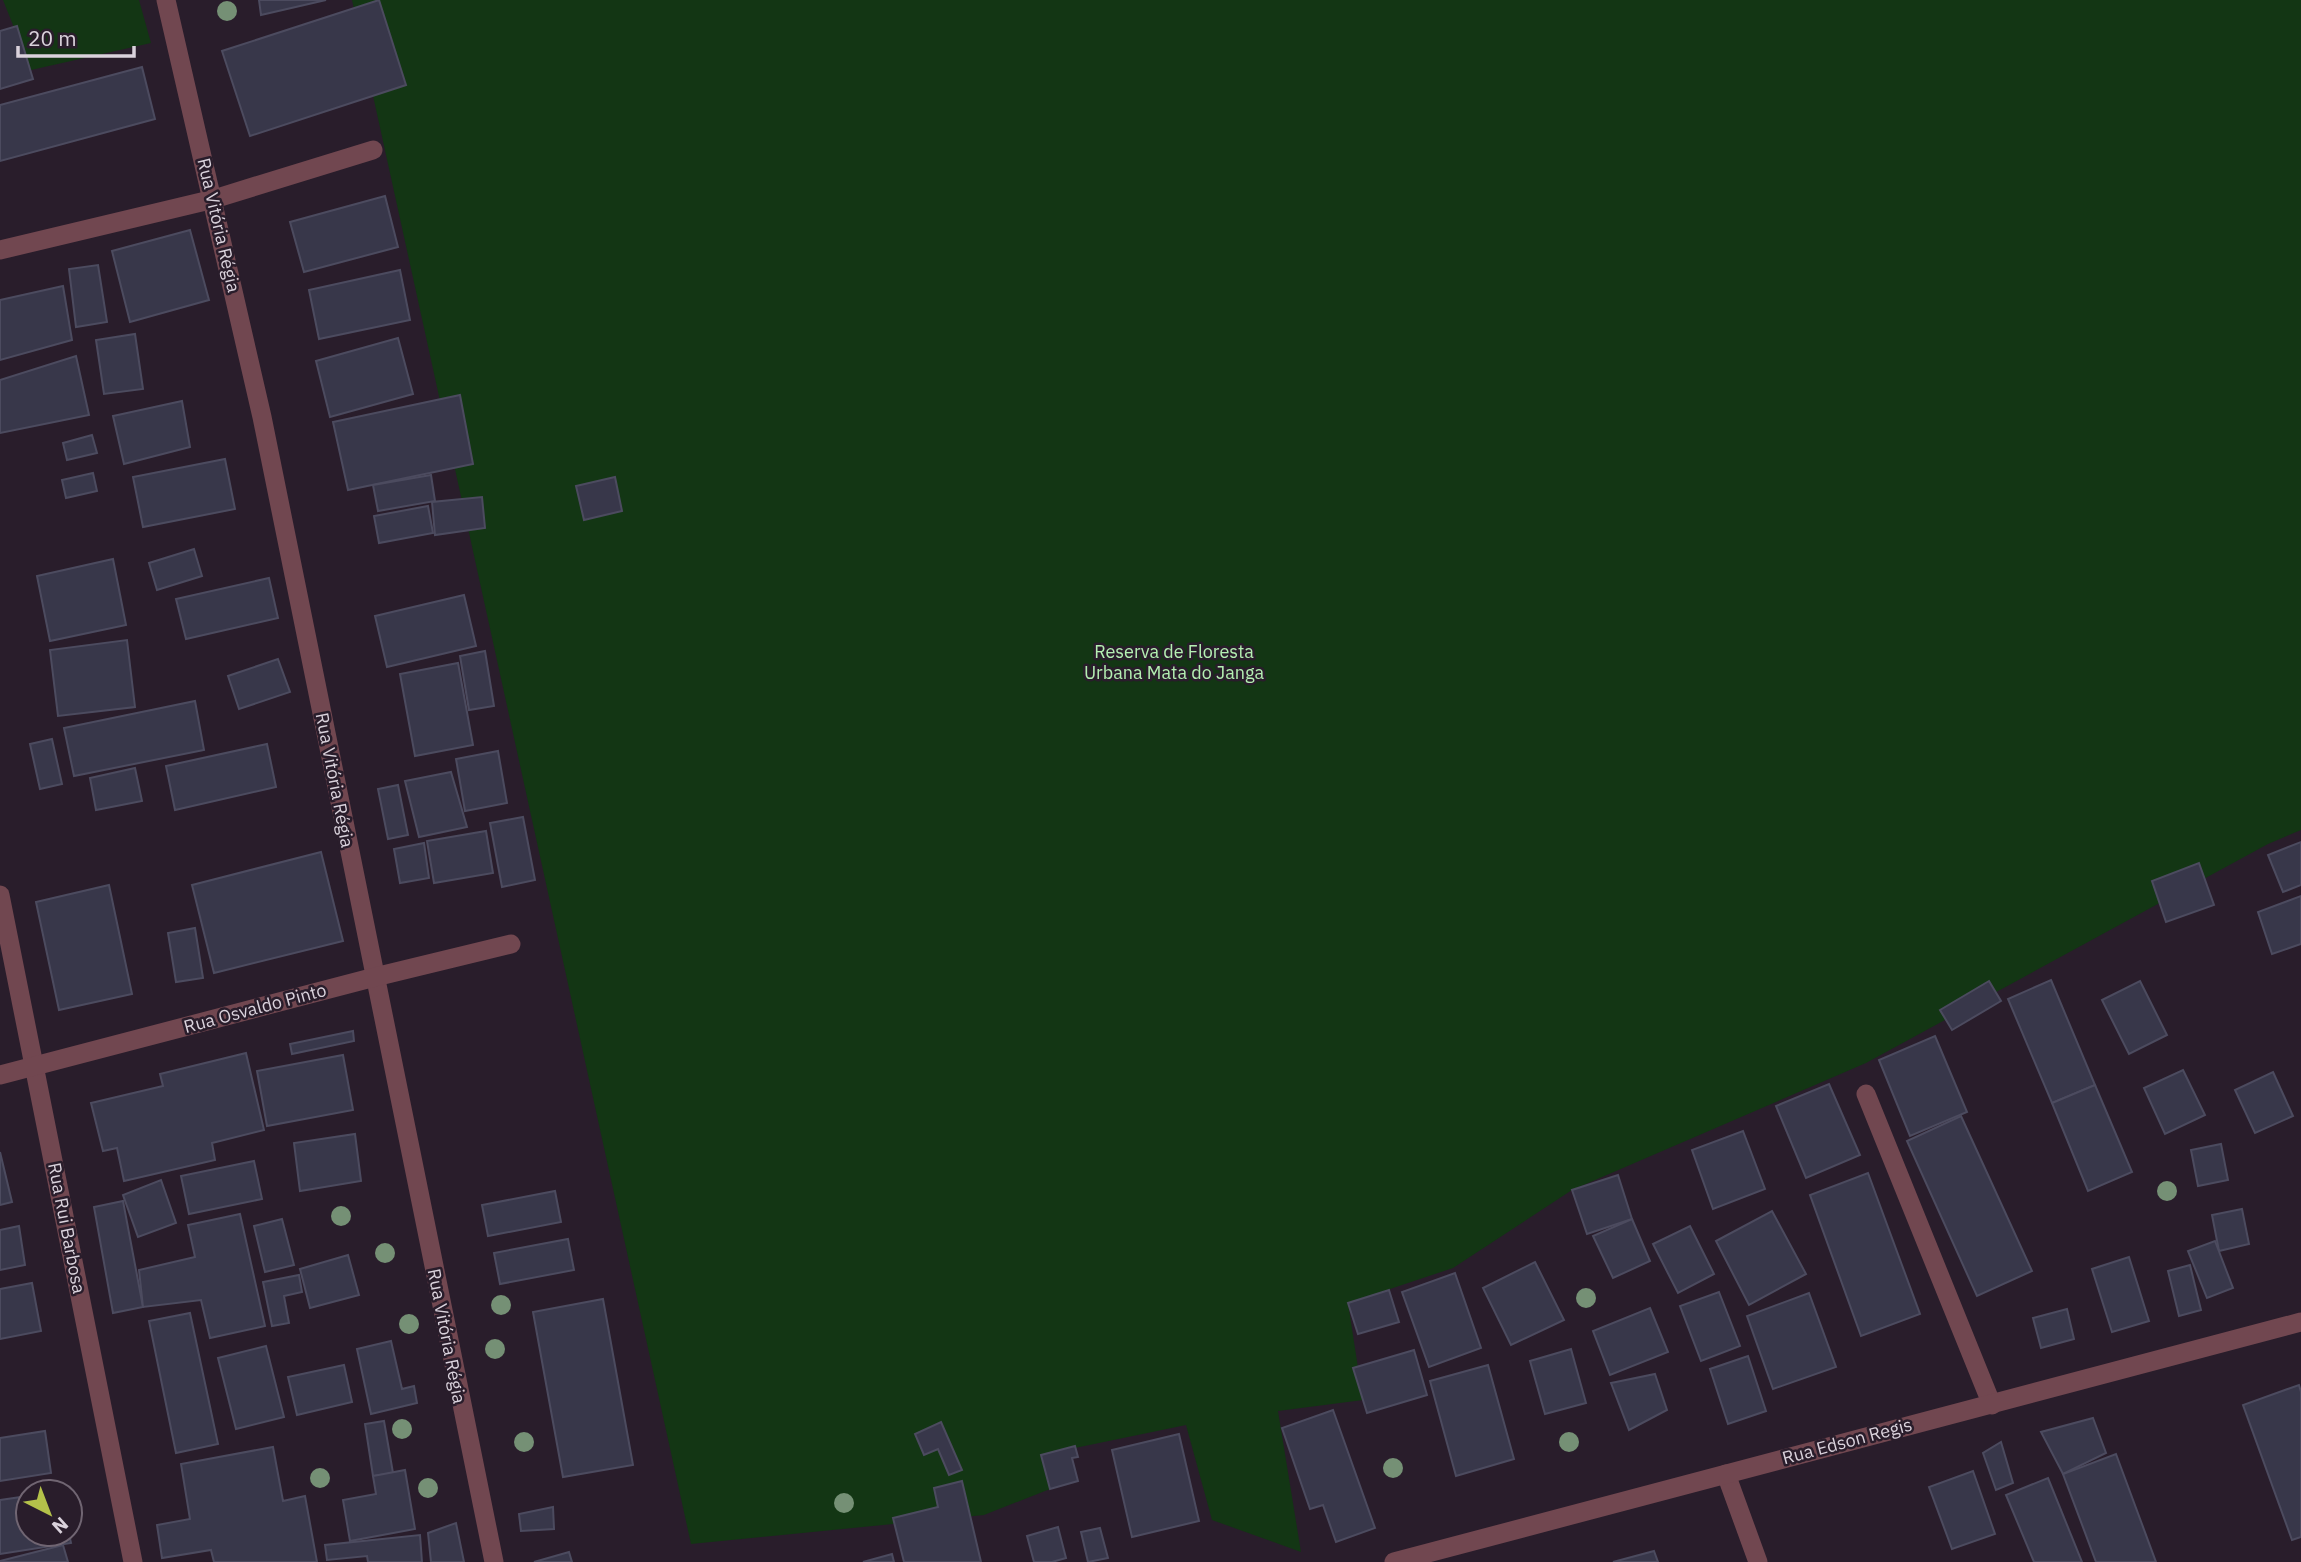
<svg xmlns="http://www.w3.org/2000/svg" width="2301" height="1562" font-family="'IBM Plex Sans',sans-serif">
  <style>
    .green { fill: #133614 }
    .building { fill: #38374a; stroke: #4c4b5f; stroke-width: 2 }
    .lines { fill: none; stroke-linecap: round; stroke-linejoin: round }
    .minor { stroke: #714750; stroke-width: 19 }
    .tree { fill: #759075 }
    .labels { text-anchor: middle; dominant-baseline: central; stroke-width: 5; stroke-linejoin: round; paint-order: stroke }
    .street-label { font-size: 18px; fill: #dad2dc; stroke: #291d2b }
    .park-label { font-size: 18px; fill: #b4efb2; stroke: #291d2b }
  </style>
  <rect width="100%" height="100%" fill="#291d2b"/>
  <g class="green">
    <path d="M3 0H139L151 43 31 70Z"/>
    <path d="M352 0H2301V830L2268 844 1866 1063 1572 1190 1453 1268 1348 1303 1363 1400 1278 1411 1301 1552 1212 1520 1186 1425 1041 1455 1050 1489 984 1515 691 1544Z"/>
  </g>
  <g class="building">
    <path d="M259 0H326L261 15Z"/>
    <path d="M379 0 406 85 250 136 222 51Z"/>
    <path d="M17 26 33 79 0 89V31Z"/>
    <path d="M142 67 155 119 0 161V105Z"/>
    <path d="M385 196 398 247 304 272 290 222Z"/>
    <path d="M190 230 209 300 130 322 112 251Z"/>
    <path d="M98 265 107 322 76 327 69 269Z"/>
    <path d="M400 270 410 320 319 339 309 290Z"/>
    <path d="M63 286 72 340 0 360V300Z"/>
    <path d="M135 334 143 389 104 394 96 340Z"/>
    <path d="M398 338 413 394 330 417 316 361Z"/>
    <path d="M76 356 89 415 0 433V380Z"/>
    <path d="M460 395 473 464 348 490 333 422Z"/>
    <path d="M182 401 190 447 124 464 113 416Z"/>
    <path d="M92 435 97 453 67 460 63 443Z"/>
    <path d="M225 459 235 509 143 527 133 477Z"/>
    <path d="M93 473 97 491 66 498 62 480Z"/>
    <path d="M431 475 435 501 378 511 373 485Z"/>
    <path d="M615 477 622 511 584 520 576 486Z"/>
    <path d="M482 497 485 528 435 535 432 502Z"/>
    <path d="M428 506 433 533 379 543 374 516Z"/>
    <path d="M194 549 202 576 157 590 149 563Z"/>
    <path d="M113 559 126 625 50 641 37 576Z"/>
    <path d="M269 578 278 618 186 639 176 599Z"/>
    <path d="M464 595 476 646 387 667 375 616Z"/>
    <path d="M127 640 135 707 58 716 50 650Z"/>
    <path d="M485 651 494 706 469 710 460 656Z"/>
    <path d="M278 659 290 692 239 709 228 676Z"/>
    <path d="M458 663 473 745 415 756 400 674Z"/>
    <path d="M195 701 204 750 74 776 64 728Z"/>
    <path d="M52 739 62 784 40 789 30 744Z"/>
    <path d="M267 744 276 787 175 810 166 766Z"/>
    <path d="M498 751 507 803 465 811 456 759Z"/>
    <path d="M135 768 142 801 96 810 90 778Z"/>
    <path d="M451 772 467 827 419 837 405 781Z"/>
    <path d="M398 785 408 835 388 839 378 789Z"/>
    <path d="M523 817 535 880 502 887 490 823Z"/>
    <path d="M486 831 493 873 434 883 427 841Z"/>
    <path d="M2301 842V885L2283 892 2268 855Z"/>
    <path d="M424 843 429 878 400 883 394 849Z"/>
    <path d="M321 852 343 941 214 973 192 885Z"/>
    <path d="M2199 863 2214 905 2166 922 2152 881Z"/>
    <path d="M109 885 132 994 59 1010 36 902Z"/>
    <path d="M2301 896V944L2272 954 2258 912Z"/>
    <path d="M195 928 203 978 176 982 168 933Z"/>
    <path d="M2051 980 2095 1085 2052 1103 2008 999Z"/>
    <path d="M1989 981 2001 1001 1952 1030 1940 1010Z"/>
    <path d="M2140 981 2167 1035 2129 1054 2102 1000Z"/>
    <path d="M353 1031 354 1041 292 1054 290 1044Z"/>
    <path d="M1935 1036 1967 1112 1910 1136 1879 1060Z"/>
    <path d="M246 1053 264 1130 212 1143 215 1160 124 1181 117 1148 103 1151 91 1103 163 1086 160 1074Z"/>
    <path d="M343 1055 353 1110 267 1126 257 1071Z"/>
    <path d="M2183 1070 2205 1115 2165 1134 2144 1088Z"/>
    <path d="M2273 1072 2293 1116 2255 1133 2235 1090Z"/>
    <path d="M1829 1084 1860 1155 1806 1178 1776 1106Z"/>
    <path d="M2095 1085 2132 1172 2088 1191 2052 1103Z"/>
    <path d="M1961 1116 2032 1271 1977 1296 1907 1141Z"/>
    <path d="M1743 1131 1765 1189 1713 1209 1692 1150Z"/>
    <path d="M355 1134 361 1181 300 1191 294 1143Z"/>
    <path d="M2221 1144 2228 1180 2198 1186 2191 1150Z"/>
    <path d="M0 1152 12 1202 0 1205Z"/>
    <path d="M254 1161 262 1199 189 1214 181 1176Z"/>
    <path d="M1868 1173 1920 1314 1861 1336 1810 1195Z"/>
    <path d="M1618 1175 1632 1219 1587 1234 1572 1190Z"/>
    <path d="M161 1180 176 1223 138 1237 123 1195Z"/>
    <path d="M555 1191 561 1222 488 1236 482 1205Z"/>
    <path d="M123 1201 143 1307 113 1313 94 1207Z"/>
    <path d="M2242 1209 2249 1244 2219 1251 2212 1215Z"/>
    <path d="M1772 1211 1806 1274 1749 1305 1716 1241Z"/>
    <path d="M240 1214 265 1326 210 1338 201 1300 143 1307 139 1270 195 1257 188 1225Z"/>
    <path d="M282 1219 294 1265 265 1272 254 1226Z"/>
    <path d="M1632 1219 1650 1261 1613 1278 1593 1236Z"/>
    <path d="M19 1226 25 1265 0 1270V1230Z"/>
    <path d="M1690 1226 1714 1274 1678 1293 1653 1244Z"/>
    <path d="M568 1239 574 1270 500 1284 494 1253Z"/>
    <path d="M2215 1241 2233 1288 2207 1298 2188 1251Z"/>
    <path d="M348 1255 359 1295 310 1308 300 1269Z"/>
    <path d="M2129 1257 2149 1321 2112 1332 2092 1269Z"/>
    <path d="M1535 1262 1564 1320 1511 1345 1483 1288Z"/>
    <path d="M2190 1265 2201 1310 2179 1316 2168 1271Z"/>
    <path d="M1455 1273 1481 1348 1429 1367 1402 1292Z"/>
    <path d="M299 1275 302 1292 284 1296 289 1323 272 1326 263 1282Z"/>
    <path d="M32 1283 41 1331 0 1339V1289Z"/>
    <path d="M1389 1290 1399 1322 1358 1334 1348 1303Z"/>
    <path d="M1719 1292 1740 1346 1701 1361 1680 1306Z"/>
    <path d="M1809 1293 1836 1367 1773 1389 1747 1316Z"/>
    <path d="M603 1299 633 1465 563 1477 533 1312Z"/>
    <path d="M1650 1308 1668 1352 1610 1375 1593 1331Z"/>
    <path d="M2067 1309 2074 1339 2041 1348 2033 1318Z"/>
    <path d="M190 1313 218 1444 176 1453 149 1321Z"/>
    <path d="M391 1341 402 1389 414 1386 417 1403 371 1414 357 1349Z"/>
    <path d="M266 1346 284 1417 236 1429 218 1358Z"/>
    <path d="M1571 1349 1586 1403 1545 1414 1530 1361Z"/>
    <path d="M1414 1350 1427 1395 1367 1413 1353 1368Z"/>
    <path d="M1748 1356 1766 1411 1728 1424 1710 1369Z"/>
    <path d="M344 1365 352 1402 297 1415 288 1377Z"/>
    <path d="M1488 1365 1514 1459 1456 1476 1430 1381Z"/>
    <path d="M1655 1374 1667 1410 1629 1430 1611 1383Z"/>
    <path d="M2299 1385 2301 1392V1537L2292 1540 2243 1405Z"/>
    <path d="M1333 1410 1375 1528 1336 1542 1323 1505 1310 1509 1282 1428Z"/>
    <path d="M2093 1418 2106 1453 2063 1474 2041 1432Z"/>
    <path d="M384 1421 393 1473 373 1476 365 1424Z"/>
    <path d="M941 1422 962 1470 949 1475 938 1449 924 1455 915 1434Z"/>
    <path d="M45 1431 51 1473 0 1481V1438Z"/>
    <path d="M1179 1434 1199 1521 1132 1537 1112 1450Z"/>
    <path d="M2001 1442 2013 1483 1996 1490 1983 1453Z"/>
    <path d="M1075 1446 1078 1457 1072 1458 1078 1481 1050 1489 1041 1455Z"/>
    <path d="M273 1447 283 1501 305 1496 317 1562H214L211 1550 162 1558 157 1525 190 1519 181 1464Z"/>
    <path d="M2116 1454 2156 1562H2096L2063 1474Z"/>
    <path d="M405 1470 415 1529 350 1541 343 1500 376 1494 373 1476Z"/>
    <path d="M1973 1471 1995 1534 1952 1549 1929 1487Z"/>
    <path d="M2048 1478 2082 1562H2034L2006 1495Z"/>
    <path d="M962 1481 981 1562H904L893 1518 938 1507 934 1488Z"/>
    <path d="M28 1496V1534H69L71 1543 0 1554V1500Z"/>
    <path d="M553 1507 554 1529 521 1531 519 1514Z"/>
    <path d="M456 1523 464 1562H431L428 1533Z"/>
    <path d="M1058 1527 1066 1558 1052 1562H1034L1027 1536Z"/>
    <path d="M1100 1528 1108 1558 1088 1562 1081 1532Z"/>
    <path d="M420 1535 422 1562H368L367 1556 327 1560 325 1545Z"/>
    <path d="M63 1545 68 1562H0V1561Z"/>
    <path d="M1654 1551 1658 1562H1613Z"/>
    <path d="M569 1552 572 1562H534Z"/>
    <path d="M892 1554 894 1562H863Z"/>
  </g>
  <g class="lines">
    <g class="minor">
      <path d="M166 0 262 417 494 1562"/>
      <path d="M0 250 214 199 373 150"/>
      <path d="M0 895 133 1562"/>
      <path d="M0 1075 375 977 511 944"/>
      <path d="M1866 1094 1992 1405"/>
      <path d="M1726 1474 1758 1562"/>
      <path d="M1394 1562 2301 1322"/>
    </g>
  </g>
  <g class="tree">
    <circle cx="227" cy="11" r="10"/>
    <circle cx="2167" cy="1191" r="10"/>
    <circle cx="341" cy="1216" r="10"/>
    <circle cx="385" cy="1253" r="10"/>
    <circle cx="1586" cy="1298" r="10"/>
    <circle cx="501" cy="1305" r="10"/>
    <circle cx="409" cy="1324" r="10"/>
    <circle cx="495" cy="1349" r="10"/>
    <circle cx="402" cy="1429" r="10"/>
    <circle cx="524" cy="1442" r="10"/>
    <circle cx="1569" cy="1442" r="10"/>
    <circle cx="1393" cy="1468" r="10"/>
    <circle cx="320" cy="1478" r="10"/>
    <circle cx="428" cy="1488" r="10"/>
    <circle cx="844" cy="1503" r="10"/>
  </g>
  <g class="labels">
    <g class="street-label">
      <text transform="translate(219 225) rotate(77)">Rua Vitória Régia</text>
      <text transform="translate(335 780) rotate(79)">Rua Vitória Régia</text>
      <text transform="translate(255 1008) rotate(-15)">Rua Osvaldo Pinto</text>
      <text transform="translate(67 1228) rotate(79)">Rua Rui Barbosa</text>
      <text transform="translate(447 1336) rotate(79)">Rua Vitória Régia</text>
      <text transform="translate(1847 1441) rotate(-15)">Rua Edson Regis</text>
    </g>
    <g class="park-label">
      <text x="1174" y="651">Reserva de Floresta<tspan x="1174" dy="21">Urbana Mata do Janga</tspan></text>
    </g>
  </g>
  <g transform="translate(49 1513) rotate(138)"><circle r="33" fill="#291d2b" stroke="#706572" stroke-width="2"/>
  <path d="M0-5L12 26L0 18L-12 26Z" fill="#b4c24a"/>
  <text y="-10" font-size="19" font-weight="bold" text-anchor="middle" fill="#dad2dc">N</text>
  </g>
  <path d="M18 46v10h116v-10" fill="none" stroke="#dad2dc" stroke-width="3.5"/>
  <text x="28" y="46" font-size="21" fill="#dad2dc" stroke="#291d2b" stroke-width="5" paint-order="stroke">20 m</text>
</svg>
